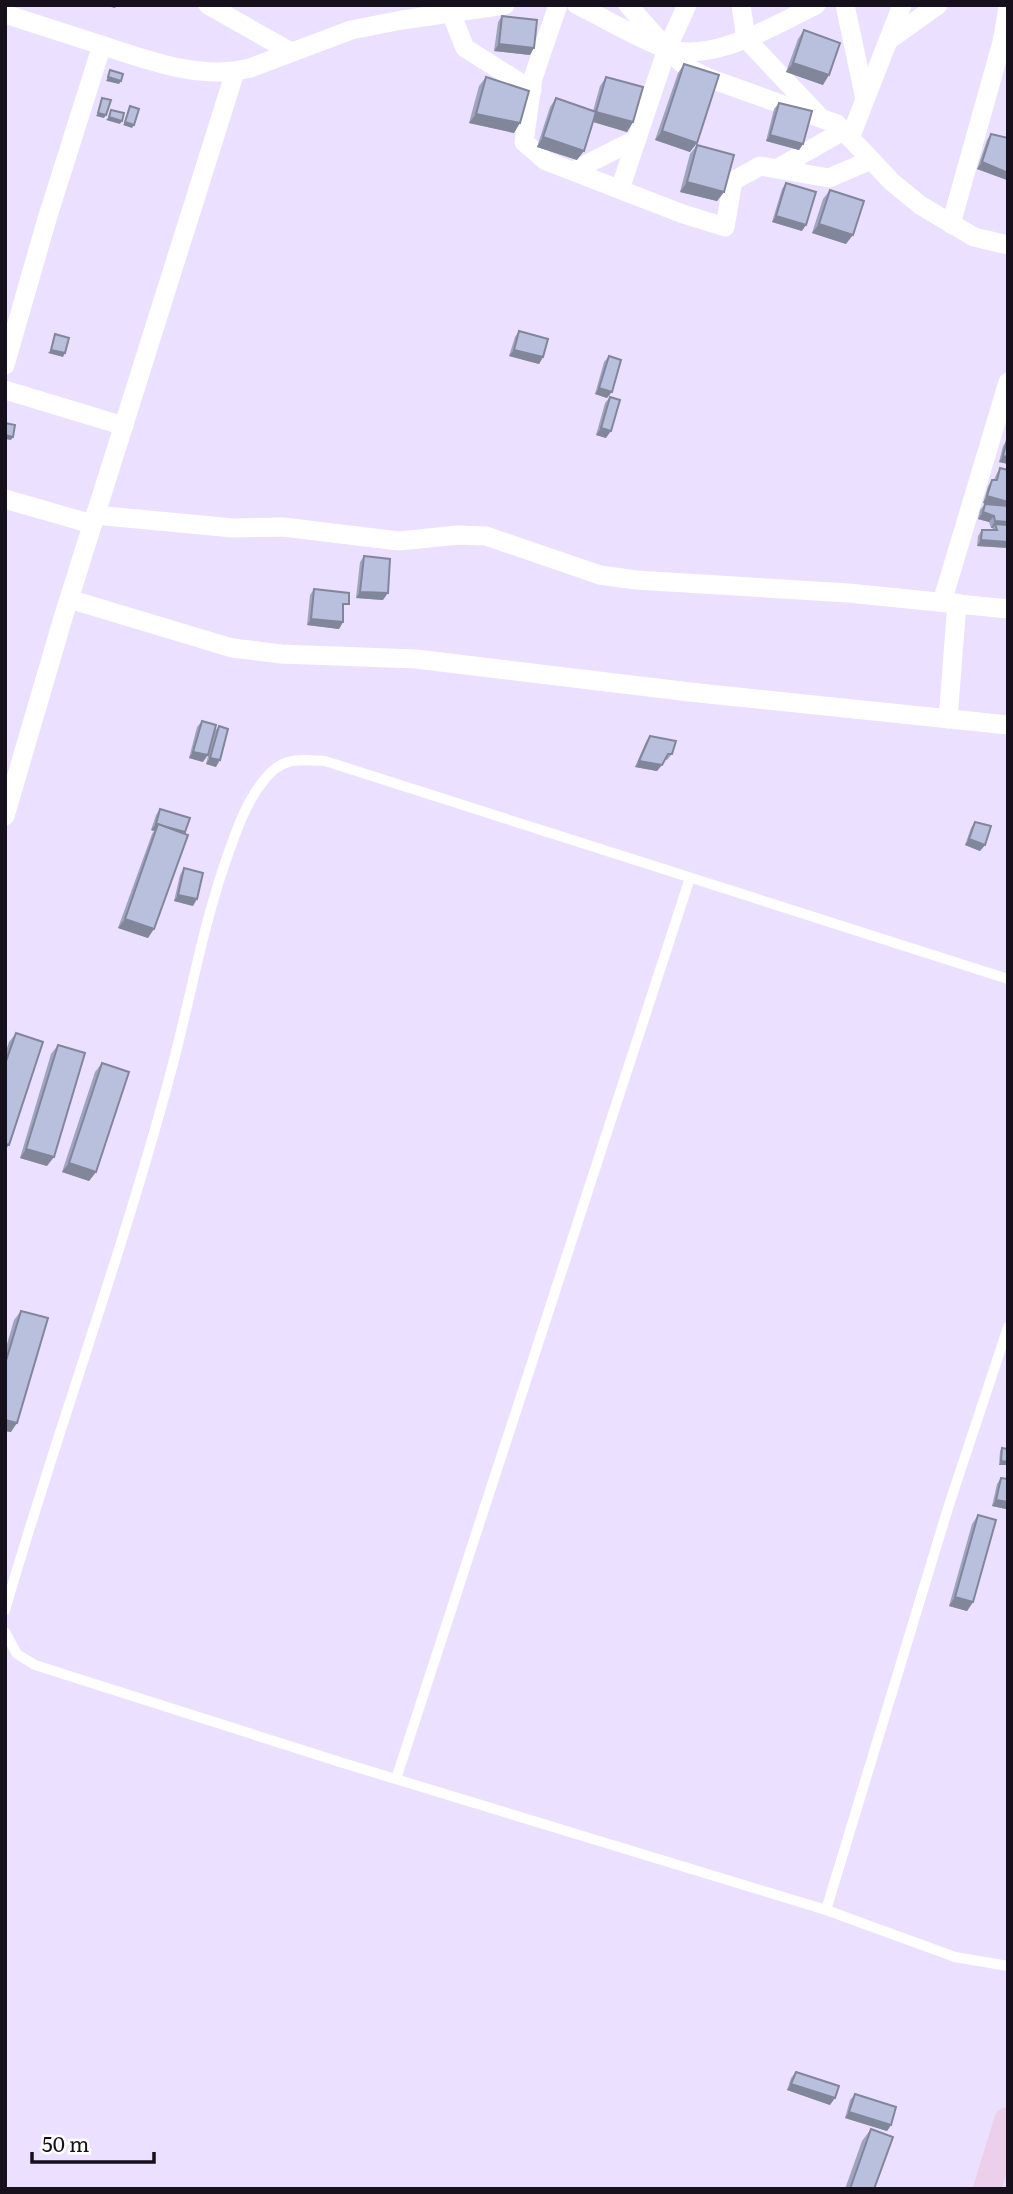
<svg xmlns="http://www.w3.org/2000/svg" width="1013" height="2194" font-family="Literata,serif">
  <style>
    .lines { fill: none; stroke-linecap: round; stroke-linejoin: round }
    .lane { stroke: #fff; stroke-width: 10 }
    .street { stroke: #fff; stroke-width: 19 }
    .secondary { stroke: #eccfea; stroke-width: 28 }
    .wall { fill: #9fa5bf }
    .shaded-wall { fill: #82869b }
    .building { fill: #b9c0de; stroke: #82869b; stroke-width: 2 }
  </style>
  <rect width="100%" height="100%" fill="#ebe0ff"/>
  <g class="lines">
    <g class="lane">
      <path d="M5 1610C57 1431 122 1255 170 1075 189 1005 201 934 224 866 233 840 244 806 261 784 280 757 296 759 325 761L1008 979"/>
      <path d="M5 1632 17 1654 35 1665 343 1763 826 1910 955 1957 1008 1966"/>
      <path d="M396 1779 690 878"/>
      <path d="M826 1910 948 1508 1008 1327"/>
    </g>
    <g class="street">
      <path d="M208 5 291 52"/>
      <path d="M558 5 533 78 524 142 546 161 683 214 725 227 733 181 760 166 829 178 871 160"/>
      <path d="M577 5C606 19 634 36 664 48 711 65 775 25 816 5"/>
      <path d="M628 5 667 49 686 67 711 79 837 124 892 182 920 205 974 237 1008 245"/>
      <path d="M741 5 746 39 818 115"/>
      <path d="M845 5 865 99"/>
      <path d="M451 13 465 48 532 90"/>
      <path d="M5 14C36 24 67 34 98 44 145 59 200 81 250 68L351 30 402 20 505 5"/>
      <path d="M889 40 938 5"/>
      <path d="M850 138 902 5"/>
      <path d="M778 168 843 131"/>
      <path d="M573 171 637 139"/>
      <path d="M620 189 667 49 687 5"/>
      <path d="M951 224 1002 42 1008 8"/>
      <path d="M5 365 47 219 102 45"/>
      <path d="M5 390 124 426"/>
      <path d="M5 499 92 524"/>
      <path d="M95 515 233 528 283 527 399 541 458 535 486 536 600 575 636 580 848 593 1008 609"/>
      <path d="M69 599 232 648 281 654 416 659 690 692 1008 725"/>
      <path d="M942 602 1008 382"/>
      <path d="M948 719 957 603"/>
      <path d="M5 816 63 618 235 72"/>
    </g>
    <path class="secondary" d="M987 2189 1008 2121"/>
  </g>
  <g class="wall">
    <path d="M502 16 530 55 494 51 498 22Z"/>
    <path d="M804 30 823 85 786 72 798 39Z"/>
    <path d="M684 64 690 152 655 140 678 73Z"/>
    <path d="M486 77 514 133 469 123 479 86Z"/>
    <path d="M606 77 633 122 627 132 593 122 577 160 537 147 550 107 556 98 593 111 600 86Z"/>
    <path d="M779 103 803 144 799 150 766 141 774 109Z"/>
    <path d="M991 134 1008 138V179L1007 180 977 169 987 140Z"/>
    <path d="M697 145 724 192 717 201 680 192 690 154Z"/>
    <path d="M786 183 802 231 772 222 782 189Z"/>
    <path d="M830 190 846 244 812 233 823 199Z"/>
    <path d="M519 331 543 357 539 364 509 356 515 337Z"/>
    <path d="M609 356 607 398 595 394 604 362Z"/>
    <path d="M610 397 606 438 596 435 605 403Z"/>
    <path d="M1007 440 1008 464 999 462 1003 446Z"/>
    <path d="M1000 468 1008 548 977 546 978 536 982 530H991L993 528H991L989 522 978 519 980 510 985 504H989L983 503 988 486 992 480H994L996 475Z"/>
    <path d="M364 556 383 600 356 598 360 562Z"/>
    <path d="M314 589 344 611H343V622L339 629 307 625 310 595Z"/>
    <path d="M202 721 203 762 189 758 197 727Z"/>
    <path d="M219 726 216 767 206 764 214 732Z"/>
    <path d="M650 736 672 754 667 760H665L657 771 635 767 646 742Z"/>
    <path d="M160 809 184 834 148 938 118 928 152 834 154 831 151 830 156 815Z"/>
    <path d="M975 822 985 845 980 851 965 845 971 828Z"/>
    <path d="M184 868 193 906 174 901 180 875Z"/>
    <path d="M16 1033 9 1145 5 1150V1054L9 1042Z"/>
    <path d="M58 1045 47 1166 20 1158 51 1054Z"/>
    <path d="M102 1063 96 1172 89 1181 62 1172 95 1072Z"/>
    <path d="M21 1311 11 1432 5 1431V1351L14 1320Z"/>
    <path d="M1002 1448 1008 1449V1465H999L1000 1451Z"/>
    <path d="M1001 1478 1008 1479V1506L1006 1509 992 1506 997 1484Z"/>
    <path d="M978 1515 973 1602 967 1611 949 1606 972 1524Z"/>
    <path d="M796 2072 830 2105 787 2090 791 2078Z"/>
    <path d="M855 2094 891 2125 887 2131 845 2118 850 2100Z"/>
    <path d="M871 2129 874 2189H845L862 2141Z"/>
  </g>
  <g class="shaded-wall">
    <path d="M103 5H117L115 8Z"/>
    <path d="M499 44 534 48 530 55 494 51Z"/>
    <path d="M793 63 829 75 823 85 786 72Z"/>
    <path d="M108 77 121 81 119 84 106 81Z"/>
    <path d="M596 112 633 122 627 132 590 121Z"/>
    <path d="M98 113 106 115 104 118 96 116Z"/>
    <path d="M476 114 520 123 514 133 469 123Z"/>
    <path d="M109 117 122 121 120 124 106 120Z"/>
    <path d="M125 122 134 125 132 128 123 125Z"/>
    <path d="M662 131 697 143 690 152 655 140Z"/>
    <path d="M770 135 803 144 799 150 766 141Z"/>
    <path d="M543 137 584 151 577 160 537 147Z"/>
    <path d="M982 162 1008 173V179L1007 180 977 169Z"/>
    <path d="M687 182 724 192 717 201 680 192Z"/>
    <path d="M776 216 806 225 802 231 772 222Z"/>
    <path d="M819 224 853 235 846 244 812 233Z"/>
    <path d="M51 350 65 353 63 357 48 353Z"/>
    <path d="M514 350 543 357 539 364 509 356Z"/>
    <path d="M599 388 612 392 607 398 595 394Z"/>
    <path d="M601 428 611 431 606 438 596 435Z"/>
    <path d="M5 435 13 437 11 440 5 439Z"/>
    <path d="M1003 456 1008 457V464L999 462Z"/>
    <path d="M987 496 1008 502V510L983 503Z"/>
    <path d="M983 512 994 516 989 522 978 519Z"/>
    <path d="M995 521 1008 522V528L995 524 993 528H991Z"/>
    <path d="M981 540 1008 542V548L977 546Z"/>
    <path d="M360 592 388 593 383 600 356 598Z"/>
    <path d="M311 619 343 622 339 629 307 625Z"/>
    <path d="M193 752 208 755 203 762 189 758Z"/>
    <path d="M210 758 220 760 216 767 206 764Z"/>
    <path d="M639 761 662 765 657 771 635 767Z"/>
    <path d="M156 824 158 825 154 831 151 830Z"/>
    <path d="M969 839 985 845 980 851 965 845Z"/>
    <path d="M178 895 197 899 193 906 174 901Z"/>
    <path d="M125 919 154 929 148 938 118 928Z"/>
    <path d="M26 1149 54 1157 47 1166 20 1158Z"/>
    <path d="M69 1163 96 1172 89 1181 62 1172Z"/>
    <path d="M5 1420 17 1423 11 1432 5 1431Z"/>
    <path d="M1001 1461 1008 1462V1465H999Z"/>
    <path d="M996 1500 1008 1502V1506L1006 1509 992 1506Z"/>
    <path d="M955 1597 973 1602 967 1611 949 1606Z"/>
    <path d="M791 2084 835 2098 830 2105 787 2090Z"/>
    <path d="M849 2112 891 2125 887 2131 845 2118Z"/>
  </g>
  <g class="building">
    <path d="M502 16 537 20 534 48 499 44Z"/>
    <path d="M804 30 840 43 829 75 793 63Z"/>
    <path d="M684 64 719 75 697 143 662 131Z"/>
    <path d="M110 70 123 74 121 81 108 77Z"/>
    <path d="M486 77 529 91 520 123 476 114Z"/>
    <path d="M606 77 643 87 633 122 596 112Z"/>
    <path d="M102 98 111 100 106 115 98 113Z"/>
    <path d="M556 98 596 112 584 151 543 137Z"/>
    <path d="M779 103 812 111 803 144 770 135Z"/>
    <path d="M130 106 139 109 134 125 125 122Z"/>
    <path d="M111 110 124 113 122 121 109 117Z"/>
    <path d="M991 134 1008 138V173L982 162Z"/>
    <path d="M697 145 734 155 724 192 687 182Z"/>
    <path d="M786 183 816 192 806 225 776 216Z"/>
    <path d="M830 190 864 201 853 235 819 224Z"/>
    <path d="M519 331 548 339 543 357 514 350Z"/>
    <path d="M55 334 69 338 65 353 51 350Z"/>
    <path d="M609 356 621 360 612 392 599 388Z"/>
    <path d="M610 397 620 400 611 431 601 428Z"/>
    <path d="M5 423 15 425 13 437 5 435Z"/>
    <path d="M1007 440H1008V457L1003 456Z"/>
    <path d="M1000 468 1008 470V502L987 496 992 480H997Z"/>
    <path d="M985 504 1008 506V522L995 521 994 516 983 512Z"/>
    <path d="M995 524 1008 525V542L981 540 982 530H997Z"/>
    <path d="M364 556 390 559 388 593 360 592Z"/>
    <path d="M314 589 349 593V604H343V622L311 619Z"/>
    <path d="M202 721 216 725 208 755 193 752Z"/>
    <path d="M219 726 228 729 220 760 210 758Z"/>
    <path d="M650 736 676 741 672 754H668L662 765 639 761Z"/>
    <path d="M160 809 190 818 185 832 156 824Z"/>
    <path d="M975 822 991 826 985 845 969 839Z"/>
    <path d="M158 824 188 835 154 929 125 919Z"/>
    <path d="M184 868 203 873 197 899 178 895Z"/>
    <path d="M16 1033 43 1042 9 1145 5 1144V1064Z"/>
    <path d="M58 1045 85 1053 54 1157 26 1149Z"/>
    <path d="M102 1063 129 1072 96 1172 69 1163Z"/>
    <path d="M21 1311 48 1318 17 1423 5 1420V1364Z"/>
    <path d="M1002 1448 1008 1449V1462L1001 1461Z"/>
    <path d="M1001 1478 1008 1479V1502L996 1500Z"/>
    <path d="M978 1515 996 1520 973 1602 955 1597Z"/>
    <path d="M796 2072 839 2086 835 2098 791 2084Z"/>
    <path d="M855 2094 896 2107 891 2125 849 2112Z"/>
    <path d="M871 2129 893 2137 874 2189H850Z"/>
  </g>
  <rect width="1013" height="2194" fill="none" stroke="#15101b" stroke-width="14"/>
  <path d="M32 2152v10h122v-10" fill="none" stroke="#15101b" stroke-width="3.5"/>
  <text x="42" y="2152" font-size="21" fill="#15101b" stroke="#ffffff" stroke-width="5" paint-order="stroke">50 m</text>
</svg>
